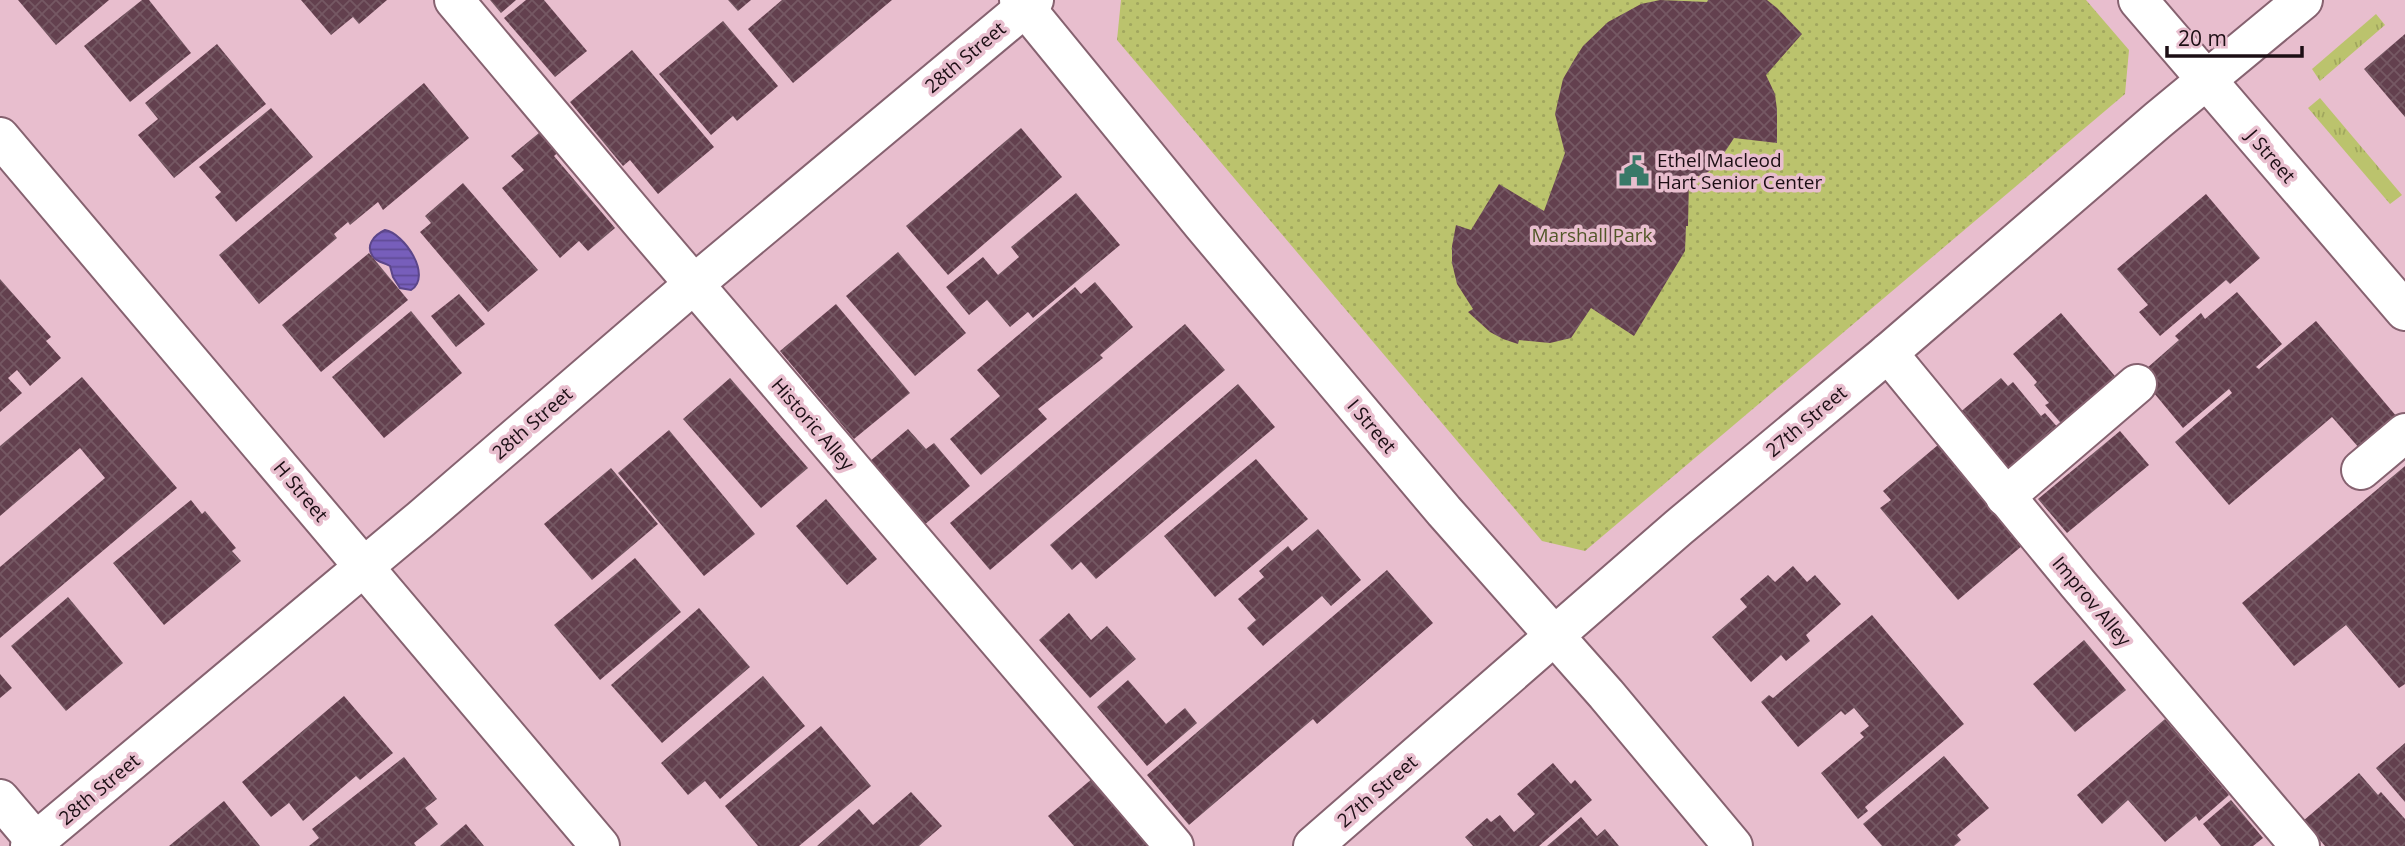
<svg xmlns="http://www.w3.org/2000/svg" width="2405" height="846" font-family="'Open Sans',sans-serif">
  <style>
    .grass { fill: url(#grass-tufts) }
    .park { fill: url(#park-dots) }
    .water { fill: url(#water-rules); stroke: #5c4689; stroke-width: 2 }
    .building { fill: url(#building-cross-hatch) }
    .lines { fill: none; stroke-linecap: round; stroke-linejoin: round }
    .minor-casing { stroke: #866270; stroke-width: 42 }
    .major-casing { stroke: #866270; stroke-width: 42 }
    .minor { stroke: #fff; stroke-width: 38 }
    .major { stroke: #fff; stroke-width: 38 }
    .labels { text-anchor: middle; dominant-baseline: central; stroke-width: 7; stroke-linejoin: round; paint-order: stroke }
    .street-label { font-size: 19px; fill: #1c0e14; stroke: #e8bece }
    .poi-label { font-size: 19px; fill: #1c0e14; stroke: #e8bece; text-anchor: start }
    .park-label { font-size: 19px; fill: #525728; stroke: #e8bece }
  </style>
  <defs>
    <pattern id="grass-tufts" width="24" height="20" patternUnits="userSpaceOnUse" patternTransform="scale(1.75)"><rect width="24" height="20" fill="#bbc36d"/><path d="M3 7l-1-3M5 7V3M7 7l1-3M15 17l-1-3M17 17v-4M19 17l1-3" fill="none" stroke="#a0a65e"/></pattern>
    <pattern id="park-dots" width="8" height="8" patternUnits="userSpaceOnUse" patternTransform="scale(1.75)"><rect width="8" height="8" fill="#bbc36d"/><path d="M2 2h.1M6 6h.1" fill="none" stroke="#a0a65e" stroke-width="1.8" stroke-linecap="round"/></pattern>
    <pattern id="water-rules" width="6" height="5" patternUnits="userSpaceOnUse" patternTransform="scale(1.75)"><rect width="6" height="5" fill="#775ebb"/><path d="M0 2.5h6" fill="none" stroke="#614c97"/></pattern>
    <pattern id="building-cross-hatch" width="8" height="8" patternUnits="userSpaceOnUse" patternTransform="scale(1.75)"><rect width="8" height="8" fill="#63404e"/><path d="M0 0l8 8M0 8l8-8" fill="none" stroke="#755863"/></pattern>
  </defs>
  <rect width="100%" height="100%" fill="#e8bece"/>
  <g class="grass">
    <path d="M2376 14 2385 25 2320 81 2312 69Z"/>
    <path d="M2320 98 2402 195 2390 204 2308 108Z"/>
  </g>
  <path class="park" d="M1121 0H2086L2129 50 2125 94 1585 551 1542 541 1117 40Z"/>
  <path class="water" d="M385 230C404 233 433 276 411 290L400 288 393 277 390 266C385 263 378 262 374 258 364 246 374 235 385 230Z"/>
  <g class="building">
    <path d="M18 0H109L56 45Z"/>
    <path d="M142 0H149L191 53 130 102 84 46Z"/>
    <path d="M301 0H387L359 24 353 17 331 35Z"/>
    <path d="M490 0H516L501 13Z"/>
    <path d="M526 0H544L587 51 555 77 504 18Z"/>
    <path d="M728 0H751L738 11Z"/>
    <path d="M782 0H892L793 83 748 29Z"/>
    <path d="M1660 0 1707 2 1708 0H1767L1777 8 1802 34 1766 75 1775 94 1777 110V143L1734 138 1715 167 1705 174 1689 179 1688 226H1686L1685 251 1634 336 1591 308 1571 338 1550 343 1519 340 1518 344 1503 339 1490 332 1468 312 1473 309 1457 284 1452 263V246L1456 225 1471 230 1499 184 1544 211 1565 153 1555 114 1563 79 1574 60 1583 46 1608 22 1641 4Z"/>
    <path d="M723 21 778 86 737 121 733 116 711 135 659 74Z"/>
    <path d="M2405 34V117L2364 69Z"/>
    <path d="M217 44 266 104 174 178 138 135 158 119 145 103Z"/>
    <path d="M632 50 714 147 658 194 630 160 623 166 570 102Z"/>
    <path d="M424 83 469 138 383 210 378 202 350 225 348 222 334 234 337 238 259 304 219 255Z"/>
    <path d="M271 108 313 157 236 222 215 197 221 192 199 167Z"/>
    <path d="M545 128 563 148 554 156 615 228 588 251 579 241 560 258 502 188 524 170 511 156Z"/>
    <path d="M1021 128 1062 177 948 275 906 226Z"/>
    <path d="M463 183 538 270 488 312 420 232 431 223 425 216Z"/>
    <path d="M1076 193 1120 245 1033 318 1028 312 1010 327 987 300 969 315 946 287 983 257 998 275 1019 257 1011 247Z"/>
    <path d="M2206 194 2260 258 2230 284 2226 280 2160 336 2139 312 2148 305 2117 269Z"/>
    <path d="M898 252 966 333 915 376 846 296Z"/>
    <path d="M369 253 408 300 321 372 282 325Z"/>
    <path d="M0 279 51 337 46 341 61 358 30 386 17 370 8 378 22 393 0 412Z"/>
    <path d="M1095 282 1133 327 1100 355 1103 358 1038 409 1047 419 981 475 950 439 1000 396 977 370 1075 287 1081 294Z"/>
    <path d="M2237 292 2282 344 2256 367 2259 369 2316 321 2397 417 2360 449 2332 417 2229 505 2175 442 2232 393 2229 389 2183 428 2139 375 2179 340 2175 336 2201 313 2205 319Z"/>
    <path d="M459 294 485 324 456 347 431 316Z"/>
    <path d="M836 304 910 393 854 439 780 351Z"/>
    <path d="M411 311 462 373 384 438 332 377Z"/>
    <path d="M2061 313 2120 382 2066 429 2045 405 2049 403 2034 385 2037 382 2013 354Z"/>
    <path d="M1185 324 1225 370 990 570 950 523Z"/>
    <path d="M82 377 177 488 0 638V567L105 478 80 448 0 516V446Z"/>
    <path d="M730 378 808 468 761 508 683 419Z"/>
    <path d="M2001 378 2008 386 2013 382 2041 416 2045 413 2060 430 2009 473 1958 414Z"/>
    <path d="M1238 384 1275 427 1096 579 1081 562 1072 570 1050 545Z"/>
    <path d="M908 429 926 449 934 443 970 486 923 526 869 462Z"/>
    <path d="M669 430 755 534 704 576 618 473Z"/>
    <path d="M2120 431 2149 465 2067 533 2038 499Z"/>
    <path d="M1938 445 2023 545 1958 600 1880 508 1891 500 1883 491Z"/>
    <path d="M1256 459 1308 519 1215 597 1164 536Z"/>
    <path d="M2405 466V684L2399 688 2346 625 2294 666 2242 603Z"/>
    <path d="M611 468 658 524 592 580 544 524Z"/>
    <path d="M826 499 877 559 847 585 796 526Z"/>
    <path d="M191 500 202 514 205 511 236 548 232 551 241 561 164 625 113 563Z"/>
    <path d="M1318 529 1361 580 1331 606 1322 596 1263 646 1247 628 1256 620 1238 599 1264 577 1259 571 1288 546 1292 551Z"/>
    <path d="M635 558 681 612 600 680 554 625Z"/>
    <path d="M1793 566 1807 582 1815 575 1841 604 1806 635 1810 641 1786 661 1781 655 1751 682 1712 637 1747 607 1740 599 1768 575 1775 582Z"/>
    <path d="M1387 570 1433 623 1317 724 1313 719 1189 825 1147 775Z"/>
    <path d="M68 597 123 663 66 711 11 646Z"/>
    <path d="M699 608 750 667 662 743 611 685Z"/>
    <path d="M1069 613 1091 640 1107 626 1136 659 1090 698 1039 640Z"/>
    <path d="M1872 615 1964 724 1865 807 1868 811 1858 819 1821 773 1864 737 1860 733 1869 726 1854 708 1845 715 1841 711 1798 747 1761 702 1769 695 1773 698Z"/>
    <path d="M2084 640 2126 690 2075 732 2033 684Z"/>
    <path d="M0 674 12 688 0 698Z"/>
    <path d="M763 676 805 726 720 799 705 781 688 795 661 763Z"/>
    <path d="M1128 680 1166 724 1185 708 1197 723 1147 766 1097 707Z"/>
    <path d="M344 696 393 753 360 780 356 776 303 821 289 803 271 817 242 782Z"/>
    <path d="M2165 719 2229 795 2199 821 2196 816 2165 842 2128 800 2102 824 2077 795Z"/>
    <path d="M821 726 871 786 799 846H758L725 806Z"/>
    <path d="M2405 743V802L2376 768Z"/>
    <path d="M1944 756 1989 808 1957 835 1961 840 1954 846H1882L1863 824Z"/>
    <path d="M404 757 437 799 425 808 438 824 414 843 416 846H309L319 838 312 829Z"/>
    <path d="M1553 763 1571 784 1575 780 1592 800 1539 846H1473L1465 837 1487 818 1491 822 1500 815 1514 832 1535 814 1517 794Z"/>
    <path d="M2359 773 2378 795 2381 792 2405 819V846H2325L2303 821Z"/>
    <path d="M1093 778 1151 846H1074L1048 816Z"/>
    <path d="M911 792 942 826 919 846H817L859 809 873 825Z"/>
    <path d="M2231 800 2263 838 2253 846H2221L2203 824Z"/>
    <path d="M224 801 260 846H169Z"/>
    <path d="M1581 817 1597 836 1605 829 1619 846H1547Z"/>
    <path d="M466 824 484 846H440Z"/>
  </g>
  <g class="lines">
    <g class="minor-casing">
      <g id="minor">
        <path d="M454 0 646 228 1174 846"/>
        <path d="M1019 0 1203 225 1444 511 1606 694 1733 846"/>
        <path d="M0 137 600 846"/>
        <path d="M1888 353 2078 584 2300 846"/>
        <path d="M2361 470 2405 433"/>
        <path d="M2005 497 2137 384"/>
        <path d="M0 799 40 846"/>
        <path d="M30 846 421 519 694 284 1034 0"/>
        <path d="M1313 846 1678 528 1888 353 2158 120 2303 0"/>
      </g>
    </g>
    <g class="major-casing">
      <path id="major" d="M2138 0 2405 311"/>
    </g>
    <use href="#minor" class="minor"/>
    <use href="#major" class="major"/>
  </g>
  <defs>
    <g id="civic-bare" transform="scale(2.415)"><path d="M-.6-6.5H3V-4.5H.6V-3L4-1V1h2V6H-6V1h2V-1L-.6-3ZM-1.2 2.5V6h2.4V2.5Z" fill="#397968" stroke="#e8bece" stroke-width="2.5" paint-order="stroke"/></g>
  </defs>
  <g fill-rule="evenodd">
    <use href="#civic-bare" x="1634" y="171"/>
  </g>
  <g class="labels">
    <g class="street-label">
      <text transform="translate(965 57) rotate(-40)">28th Street</text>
      <text transform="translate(2271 156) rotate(49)">J Street</text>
      <text transform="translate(1806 421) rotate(-40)">27th Street</text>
      <text transform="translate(532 423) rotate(-41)">28th Street</text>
      <text transform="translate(813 424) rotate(49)">Historic Alley</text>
      <text transform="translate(1372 426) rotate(50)">I Street</text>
      <text transform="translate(301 491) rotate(50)">H Street</text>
      <text transform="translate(2092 601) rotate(50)">Improv Alley</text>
      <text transform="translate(99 789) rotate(-40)">28th Street</text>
      <text transform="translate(1377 791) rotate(-41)">27th Street</text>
    </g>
    <g class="poi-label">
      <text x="1657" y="160">Ethel Macleod<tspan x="1657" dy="22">Hart Senior Center</tspan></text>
    </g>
    <g class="park-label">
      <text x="1592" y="235">Marshall Park</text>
    </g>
  </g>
  <path d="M2167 46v10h135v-10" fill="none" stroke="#1c0e14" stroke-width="3.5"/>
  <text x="2178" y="46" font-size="21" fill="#1c0e14" stroke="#e8bece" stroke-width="5" paint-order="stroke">20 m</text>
</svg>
